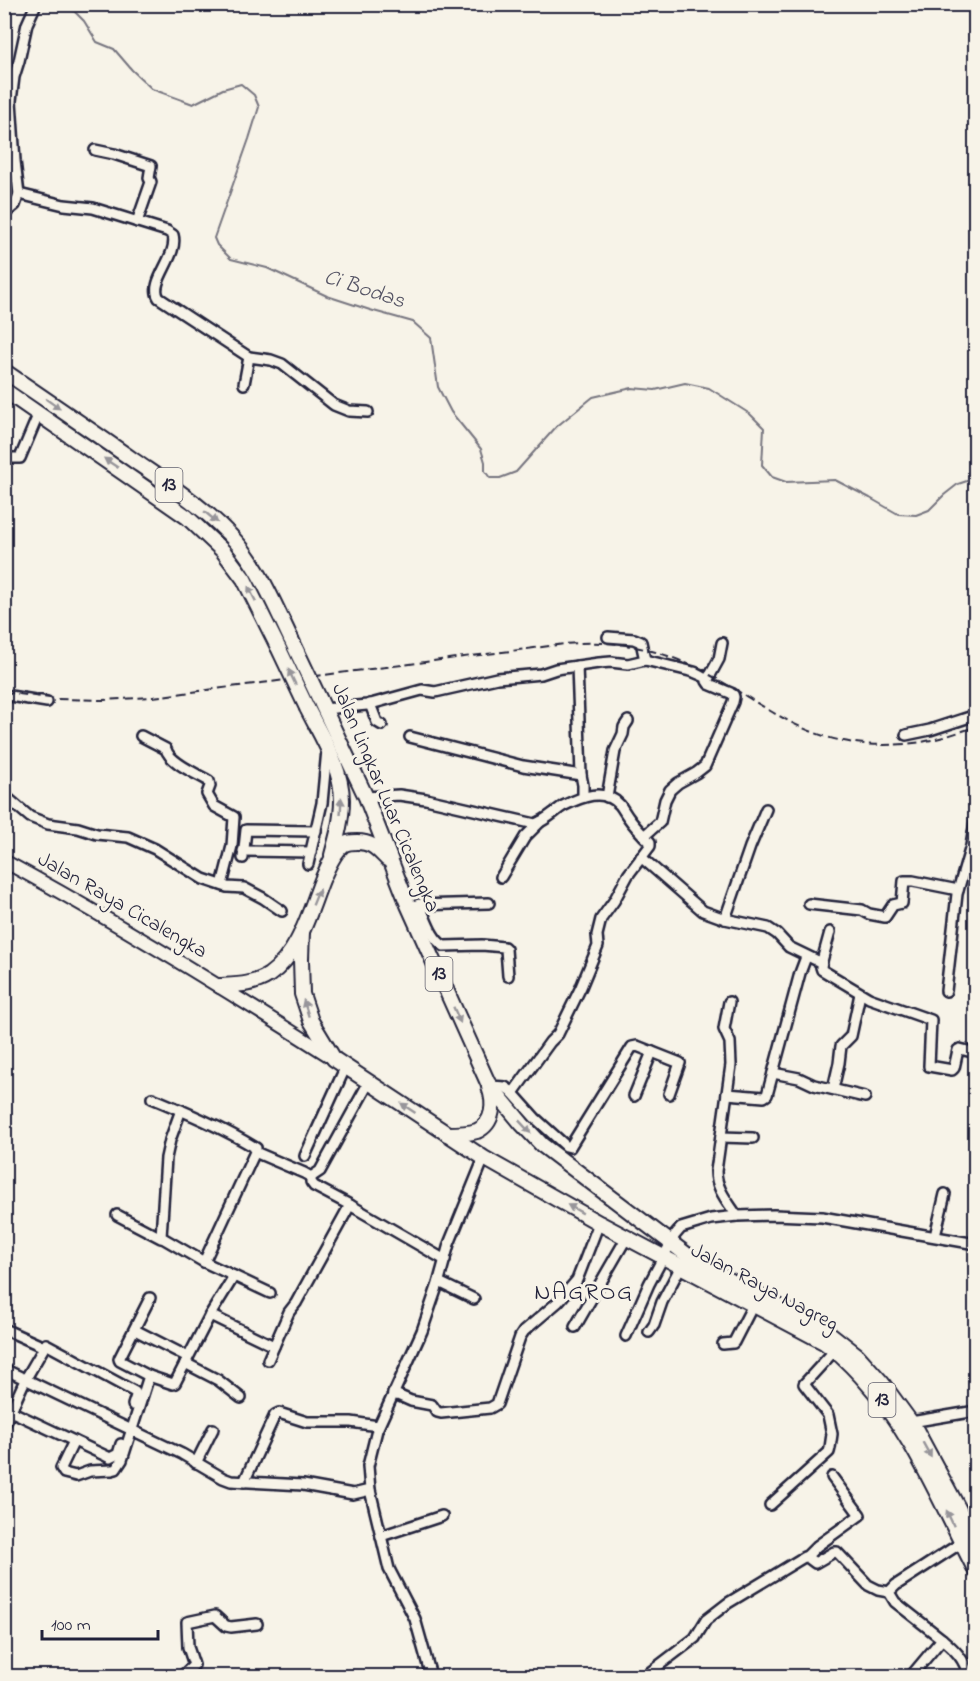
<svg xmlns="http://www.w3.org/2000/svg" width="980" height="1681" font-family="'Indie Flower',sans-serif">
  <style>
    .lines { fill: none; stroke-linecap: round; stroke-linejoin: round }
    .stream { stroke: #76747f; stroke-width: 2 }
    .minor-casing { stroke: #22223b; stroke-width: 14 }
    .major-casing { stroke: #22223b; stroke-width: 16 }
    .highway-casing { stroke: #22223b; stroke-width: 18 }
    .minor { stroke: #f7f3e8; stroke-width: 9 }
    .major { stroke: #f7f3e8; stroke-width: 12 }
    .highway { stroke: #f7f3e8; stroke-width: 14 }
    .rail { stroke: #22223b; stroke-width: 2; stroke-dasharray: 9 4.5; stroke-linecap: butt }
    .highway-bridge-casing { stroke: #22223b; stroke-width: 18; stroke-linecap: butt }
    .highway-bridge { stroke: #f7f3e8; stroke-width: 14 }
    .oneway { fill: #97959a }
    .labels { text-anchor: middle; dominant-baseline: central; stroke-width: 6; stroke-linejoin: round; paint-order: stroke }
    .shield { fill: #f7f3e8; stroke: #62616f; stroke-width: 1.5 }
    .shield-label { font-size: 20px; font-weight: bold; fill: #22223b }
    .street-label { font-size: 21px; fill: #22223b; stroke: #f7f3e8 }
    .water-label { font-size: 22px; font-style: italic; fill: #535263; stroke: #f7f3e8 }
    .quarter-label { font-size: 24px; letter-spacing: 1.5px; fill: #22223b; stroke: #f7f3e8 }
  </style>
  <rect width="100%" height="100%" fill="#f7f3e8"/>
  <filter id="ink" filterUnits="userSpaceOnUse"><feTurbulence type="fractalNoise" baseFrequency=".0167" numOctaves="2"/><feDisplacementMap in="SourceGraphic" scale="12" xChannelSelector="R" yChannelSelector="G"/><feConvolveMatrix kernelMatrix="1 2 1 2 8 2 1 2 1" color-interpolation-filters="sRGB"/></filter>
  <g filter="url(#ink)">
    <g class="lines">
      <path class="stream" d="M67 4 84 21 97 42 114 49 132 70 152 89 193 104 223 89 241 84 254 95 259 107 249 139 214 238 217 245 231 259 267 268 327 296 370 310 413 322 431 338 438 387 451 412 481 449 485 462V471L490 478H500L516 472 556 427 593 397 632 388 655 390 685 383 709 388 750 414 764 428 762 465 772 477 786 482 835 480 870 498 898 514 916 515 929 510 944 495 958 484 976 478"/>
      <g class="minor-casing">
        <g id="minor">
          <path d="M95 150 114 154 151 166 149 178 151 182 137 222"/>
          <path d="M19 194 64 205 93 208 167 231 173 235C179 256 148 282 159 298L249 357 271 360 282 364 334 405 349 411 368 412"/>
          <path d="M4 214 15 205 19 194 15 161 11 101 14 77 19 61 27 24 36 4"/>
          <path d="M244 384 249 357"/>
          <path d="M4 458H20L39 413"/>
          <path d="M608 637 634 639 641 642 645 660"/>
          <path d="M577 666 581 775"/>
          <path d="M4 695 47 702"/>
          <path d="M370 704 377 722 382 725"/>
          <path d="M324 709 367 705 422 690 435 692 497 678 541 674 556 669 599 663 611 662 628 664 645 660 694 672 708 678"/>
          <path d="M906 735 930 730 976 715"/>
          <path d="M141 736 166 749C169 762 197 774 209 781L210 786 207 794 214 806 234 817 232 846 222 885"/>
          <path d="M410 737 523 766 581 775 583 785V797"/>
          <path d="M4 795 30 817 48 824 78 828 97 834 128 837 155 849 203 879 227 887 244 888 263 898 282 911"/>
          <path d="M366 797 399 795 426 799 535 824C545 821 554 812 563 806 581 797 604 787 620 805 623 809 625 813 628 817 634 826 642 834 650 842V846L628 875 614 901 601 919 597 935 598 946 581 987 558 1034 550 1042 513 1093"/>
          <path d="M607 797 615 751 623 734 624 727 628 721"/>
          <path d="M644 836 660 822 665 800 670 790 678 783 696 773 705 766 733 702 734 697 733 694 709 684 707 681 719 659 722 643"/>
          <path d="M243 851 311 852"/>
          <path d="M641 857 703 911 725 919 768 928 777 934 789 947 820 962 822 961 830 932"/>
          <path d="M243 858 246 830 316 831"/>
          <path d="M308 864 322 803 327 750"/>
          <path d="M501 877 525 837 540 822"/>
          <path d="M419 904C426 918 431 939 444 946L482 945 504 947 506 949 508 976"/>
          <path d="M809 904 862 910 869 914 885 917 893 905 902 903 904 881H913L958 890"/>
          <path d="M416 905 489 903"/>
          <path d="M725 919 750 847 766 809"/>
          <path d="M822 961 821 967 822 970 869 998 931 1020 929 1066 952 1070 954 1068 958 1050 960 1049 976 1053"/>
          <path d="M946 991 957 894 971 846 976 816"/>
          <path d="M729 1002 724 1029 730 1042 731 1065 716 1171C716 1189 728 1202 737 1216"/>
          <path d="M773 1073 799 1078 814 1085 865 1097"/>
          <path d="M491 1086 505 1087 511 1091 535 1118 566 1146 570 1147 632 1047 637 1046 680 1063 669 1094"/>
          <path d="M833 1089 839 1063 841 1046 851 1036 860 994"/>
          <path d="M727 1094 764 1097 767 1095 800 973 806 957"/>
          <path d="M634 1096 652 1052"/>
          <path d="M152 1098C188 1113 223 1128 256 1148L255 1152"/>
          <path d="M181 1110 170 1140 166 1158 161 1237 204 1262"/>
          <path d="M721 1137 753 1138"/>
          <path d="M305 1156 346 1066"/>
          <path d="M311 1177V1182L314 1186 350 1205 445 1260"/>
          <path d="M117 1215 161 1238"/>
          <path d="M935 1236 945 1194"/>
          <path d="M234 1276 270 1293"/>
          <path d="M439 1282 474 1299"/>
          <path d="M210 1315 274 1346"/>
          <path d="M575 1327 627 1237"/>
          <path d="M4 1329 44 1347"/>
          <path d="M135 1330 188 1357"/>
          <path d="M649 1332 654 1325 662 1302 681 1266"/>
          <path d="M626 1336 649 1284 675 1235 681 1228 711 1219 737 1216 774 1215 822 1217 976 1244"/>
          <path d="M723 1344 733 1343 734 1342 753 1305"/>
          <path d="M268 1360 289 1312 296 1303 350 1205"/>
          <path d="M185 1363 218 1380 241 1398"/>
          <path d="M4 1369 182 1454 223 1478 231 1481 303 1485 353 1494 370 1490"/>
          <path d="M149 1376 120 1361 119 1359 150 1298"/>
          <path d="M393 1393 411 1401 432 1405 437 1412 441 1413 490 1408 497 1404 520 1337 524 1331 558 1302 577 1280 599 1223"/>
          <path d="M4 1408 106 1456 110 1458 118 1454 121 1444"/>
          <path d="M911 1422 976 1411"/>
          <path d="M4 1426 25 1380 46 1344 135 1392 136 1396 133 1405"/>
          <path d="M74 1441 61 1468 64 1473 76 1476 90 1471 112 1470 116 1469 122 1460 149 1376 173 1384 175 1383 210 1315 234 1276 204 1262 255 1152 304 1173 311 1177 320 1171 369 1082"/>
          <path d="M196 1463 213 1429"/>
          <path d="M244 1482 275 1415 279 1413 307 1422H351L378 1426"/>
          <path d="M770 1505 829 1452 830 1448 832 1434 828 1415 804 1384 835 1350"/>
          <path d="M381 1536 442 1516"/>
          <path d="M806 1557 817 1546 860 1515 832 1477"/>
          <path d="M942 1639C955 1650 965 1659 968 1676"/>
          <path d="M182 1676 194 1665 188 1647 187 1622 215 1616 226 1626 231 1627 257 1624"/>
          <path d="M431 1676 415 1619 389 1569 370 1490 368 1466 377 1430 422 1331 438 1284 449 1244 484 1158"/>
          <path d="M645 1676 695 1638 706 1620 728 1603 804 1557H807L815 1563 834 1552H837L868 1585 878 1590 889 1592"/>
          <path d="M911 1676 942 1639 895 1602 889 1592 896 1585 961 1543"/>
        </g>
      </g>
      <g class="major-casing">
        <path id="major" d="M4 861C117 922 225 989 333 1058"/>
      </g>
      <g class="highway-casing">
        <g id="highway">
          <path d="M4 371C48 401 92 431 136 462 171 486 210 511 238 544 261 571 276 608 291 639"/>
          <path d="M4 390 187 517 223 551 244 579 278 647"/>
          <path d="M320 700 366 797 408 905 488 1083 522 1124 542 1145 699 1264 829 1333 857 1355 882 1383 915 1428 957 1506 976 1544"/>
          <path d="M307 708C321 736 342 768 342 800 342 819 337 837 332 855"/>
          <path d="M302 931 301 959 302 994 311 1021 334 1059 484 1158 599 1223 824 1342C838 1352 850 1364 861 1376 913 1432 941 1504 976 1571"/>
          <path d="M220 986C237 985 254 985 269 975 299 954 309 913 322 880 327 869 333 853 343 845 347 842 352 842 357 842 372 842 377 849 387 859"/>
          <path d="M447 1134C456 1134 467 1134 477 1131 494 1123 495 1103 489 1087"/>
        </g>
      </g>
      <use href="#minor" class="minor"/>
      <use href="#major" class="major"/>
      <use href="#highway" class="highway"/>
      <path class="rail" d="M4 692 57 699 103 700 153 697 565 644C619 639 662 649 710 675 749 696 784 724 827 737 860 747 898 747 932 740 946 737 961 731 976 727"/>
      <g class="highway-bridge-casing">
        <g id="highway-bridge">
          <path d="M291 639 320 700"/>
          <path d="M278 647 307 708"/>
        </g>
      </g>
      <use href="#highway-bridge" class="highway-bridge"/>
    </g>
    <defs><path id="oneway-solid" d="M-6-.8H1V-3.2L6.5 0L1 3.2V.8H-6Z" transform="scale(1.5)"/></defs>
    <g class="oneway">
      <use href="#oneway-solid" transform="translate(53 404) rotate(35)"/>
      <use href="#oneway-solid" transform="translate(111 463) rotate(-146)"/>
      <use href="#oneway-solid" transform="translate(211 517) rotate(40)"/>
      <use href="#oneway-solid" transform="translate(252 594) rotate(-117)"/>
      <use href="#oneway-solid" transform="translate(292 677) rotate(-115)"/>
      <use href="#oneway-solid" transform="translate(341 806) rotate(-87)"/>
      <use href="#oneway-solid" transform="translate(316 897) rotate(-68)"/>
      <use href="#oneway-solid" transform="translate(306 1008) rotate(-108)"/>
      <use href="#oneway-solid" transform="translate(457 1015) rotate(66)"/>
      <use href="#oneway-solid" transform="translate(408 1108) rotate(-146)"/>
      <use href="#oneway-solid" transform="translate(525 1127) rotate(47)"/>
      <use href="#oneway-solid" transform="translate(575 1209) rotate(-151)"/>
      <use href="#oneway-solid" transform="translate(927 1450) rotate(61)"/>
      <use href="#oneway-solid" transform="translate(950 1518) rotate(-115)"/>
    </g>
  </g>
  <g class="labels">
    <g class="shield">
      <rect x="155.5" y="468" width="27" height="34" rx="4.5"/>
      <rect x="425.5" y="957" width="27" height="34" rx="4.5"/>
      <rect x="868.5" y="1383" width="27" height="34" rx="4.5"/>
    </g>
    <g class="shield-label">
      <text x="169" y="485">13</text>
      <text x="439" y="974">13</text>
      <text x="882" y="1400">13</text>
    </g>
    <g class="street-label">
      <text transform="translate(385 798) rotate(67)">Jalan Lingkar Luar Cicalengka</text>
      <text transform="translate(122 906) rotate(30)">Jalan Raya Cicalengka</text>
      <text transform="translate(764 1288) rotate(28)">Jalan Raya Nagreg</text>
    </g>
    <g class="water-label">
      <text transform="translate(364 290) rotate(18)">Ci Bodas</text>
    </g>
    <g class="quarter-label">
      <text x="584" y="1293">NAGROG</text>
    </g>
  </g>
  <rect width="980" height="1681" fill="none" stroke="#f7f3e8" stroke-width="24"/>
  <rect x="12" y="12" width="956" height="1657" fill="none" stroke="#22223b" stroke-width="2" filter="url(#ink)"/>
  <path d="M42 1630v9h116v-9" fill="none" stroke="#22223b" stroke-width="3"/>
  <text x="51" y="1630" font-size="18" fill="#22223b" stroke="#f7f3e8" stroke-width="4.5" paint-order="stroke">100 m</text>
</svg>
